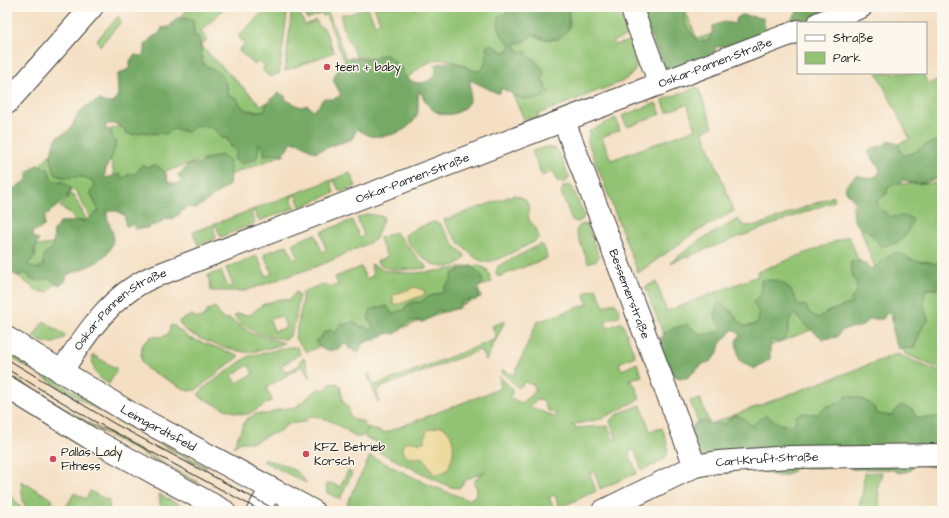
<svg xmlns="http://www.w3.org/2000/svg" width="949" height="518" font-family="'Architects Daughter',sans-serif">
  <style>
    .green { fill: #92c373; stroke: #577048; fill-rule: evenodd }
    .forest { fill: #75a965; stroke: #486240 }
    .sand { fill: #eeda9e; stroke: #857b5d }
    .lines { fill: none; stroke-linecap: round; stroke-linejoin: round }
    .minor-casing { stroke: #3c3935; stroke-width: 24 }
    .major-casing { stroke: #3c3935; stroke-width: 24 }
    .minor { stroke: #fff; stroke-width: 22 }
    .major { stroke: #fff; stroke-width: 22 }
    .tram { stroke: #1c1c1c; stroke-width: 1 }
    .poi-dot { fill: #d1495b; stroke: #fbf7ec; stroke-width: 1.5 }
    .labels { text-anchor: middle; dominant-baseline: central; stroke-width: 3; stroke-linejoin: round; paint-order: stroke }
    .street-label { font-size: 12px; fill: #1c1c1c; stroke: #fbf7ec }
    .poi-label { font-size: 12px; fill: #1c1c1c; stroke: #fbf7ec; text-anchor: start }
  </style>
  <rect width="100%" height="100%" fill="#fbf7ec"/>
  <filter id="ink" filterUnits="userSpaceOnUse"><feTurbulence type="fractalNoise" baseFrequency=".025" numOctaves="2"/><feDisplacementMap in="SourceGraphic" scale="8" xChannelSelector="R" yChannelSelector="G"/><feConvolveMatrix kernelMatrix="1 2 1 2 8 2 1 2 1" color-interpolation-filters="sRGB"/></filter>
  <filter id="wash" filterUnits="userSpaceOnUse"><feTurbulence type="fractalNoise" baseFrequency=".012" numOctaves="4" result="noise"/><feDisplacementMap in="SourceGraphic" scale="16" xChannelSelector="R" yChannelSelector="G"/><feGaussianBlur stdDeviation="0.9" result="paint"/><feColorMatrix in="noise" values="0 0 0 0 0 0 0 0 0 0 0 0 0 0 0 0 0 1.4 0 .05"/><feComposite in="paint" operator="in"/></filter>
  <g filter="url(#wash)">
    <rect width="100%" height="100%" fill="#f4dfc3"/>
    <g class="green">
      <path d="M190 7H219L222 11 201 31 207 39 201 46 261 105 267 103 266 110C247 113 242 108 229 96 227 77 218 74 203 64L199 38 194 35 193 20 180 18Z"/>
      <path d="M268 7H288L279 74 269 77 262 69 265 66 259 61 255 65 238 50 245 44 238 36Z"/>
      <path d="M292 7H297L305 25 316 20 319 26 324 28 334 52 285 71Z"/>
      <path d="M302 7H304L308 15 322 8 327 9 346 58 344 59 342 55 326 15 323 16 321 14 307 19Z"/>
      <path d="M367 7 375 24 380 22 374 7H413L415 10 421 7H507V13L501 35 510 44 511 50 503 52 498 48 487 46 486 60 482 70 477 72C471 70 466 66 460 64 436 53 427 63 408 77H405L401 68 378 55 374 59 356 57C352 45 339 26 342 14H350Z"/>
      <path d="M568 7H617L628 36 613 41 614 45 630 41C637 61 643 70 621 82L538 114 539 117 530 122 529 117 524 119 512 93C524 101 536 102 545 90L542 82 543 70 535 60 518 51 514 43 526 41 533 34 539 38 555 40 570 25Z"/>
      <path d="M680 7H684L697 39 712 34 709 40 698 42C693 38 686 29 684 23 682 17 685 13 680 7Z"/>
      <path d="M118 16 121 22 100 46 97 40Z"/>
      <path d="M877 73H923L928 84 939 79 942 84V96L937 100 942 111V175L873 154 910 139Z"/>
      <path d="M698 87 713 127 703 131 734 211 696 232 638 273 588 142 589 131 616 118 620 130 602 137 611 160 696 129 687 104 667 112 662 100Z"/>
      <path d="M206 103 232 148 238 152 244 164 248 161 255 160 259 144 270 155 276 153 285 154 230 175 229 166 221 155 117 185 103 131Z"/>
      <path d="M656 103 661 114 627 127 622 116Z"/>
      <path d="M546 147 555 148 560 155 569 178 567 181 562 183 557 181 553 171 542 176 532 151Z"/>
      <path d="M50 154 55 174C69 183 86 169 95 186L91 194 99 211 90 218 76 191 69 189 64 182 55 181 50 176 49 170 40 165Z"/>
      <path d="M350 173 356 186 340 192 334 180 331 182 334 193 300 207 296 195 291 197 295 208 259 221 254 211 251 213 255 223 221 237 216 226H213L216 238 198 245 193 232Z"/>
      <path d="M942 183V278L879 279 852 206 885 184Z"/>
      <path d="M569 185 572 187 584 215 582 220 577 222 572 220 561 192 563 187Z"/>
      <path d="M69 194 74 196 87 221H75L69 212 60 207 67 199Z"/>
      <path d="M514 195C533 200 527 206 529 220L536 228 539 237 534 242C524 246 498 261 488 262 473 263 449 233 444 220Z"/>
      <path d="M834 196 835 201 670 263 697 242 738 219 744 226 759 225Z"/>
      <path d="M368 214 384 217 375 240 326 263 245 291H211L208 275 221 271 228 287 233 286 226 268 257 256 266 276 272 274 264 254 287 245 294 260 298 257 293 243 315 234 322 252 326 250 321 232 352 220 360 238 364 235 357 218Z"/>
      <path d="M434 222 440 224 455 246 464 254 465 258C447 276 427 264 413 248 409 244 406 241 405 235L416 228Z"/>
      <path d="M584 224H587L599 257 597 260 588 263 576 231 579 226Z"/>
      <path d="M395 232 427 267V268C413 269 390 273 378 263L377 261 387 257 379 238Z"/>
      <path d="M849 236 876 305 751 353 741 326 670 351 645 287 656 282 667 311 758 276 757 272Z"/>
      <path d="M53 244V247L44 255 43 266 36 269 27 264 35 257 36 246Z"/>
      <path d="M541 244 545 249 547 258 498 277 496 273 498 266Z"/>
      <path d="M371 264 384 270 407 273 429 272 478 265 487 269 492 282 478 287 481 297 349 349 345 337 306 352 295 338 302 304V292L324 284 330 287 338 285 335 277 361 267 366 279 373 276ZM415 287 425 291 424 295 400 304H393V299L396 293 405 292Z"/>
      <path d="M23 273 49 278 56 283 48 292H39L18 276Z"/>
      <path d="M596 288 604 307 613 303 617 305 620 313 619 316 605 321 607 328 622 322 635 356 619 363 622 370 637 363 642 376 628 380 635 385 640 399 601 419 571 425 576 427 574 428 608 426 613 440 616 438 610 421C616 412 631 409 641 405L650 431 662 428C673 455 669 460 642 470L634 450 629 452 637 473 600 489 594 471 590 473 596 491 559 508 555 495 549 497 555 511H512L511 509 506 511H363L347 504 370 456 427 484 468 500 475 496 477 488 474 484 475 480 485 471 466 480 459 488 450 487 377 451 380 443 365 438 366 433 361 437H356C342 427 328 417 311 416L304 422 288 424 278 432 268 435 255 442H241L233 447 246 419 251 417 255 414H268L279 409 296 407 318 389H327L330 384 335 383 340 385 343 401 349 409V414L353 419 364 422 367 431 368 427 384 433 501 388 499 376 512 388V394L509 397 521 403 535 392 534 385 525 382 518 388 502 372 503 370 514 375 537 322 588 304 584 293ZM537 400 543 401 547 410 557 414 554 417 529 406Z"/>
      <path d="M942 289V370L905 354 882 291Z"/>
      <path d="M296 292 299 295 296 318 290 336 287 339C270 339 245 330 234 317L237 314 250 315 262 305 279 299 289 300ZM282 316 286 328 274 331 270 319Z"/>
      <path d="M215 307 222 319H230L251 333 284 343C278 347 252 353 244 352 231 350 181 336 179 321L192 315 197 318H203L208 310Z"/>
      <path d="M44 321 66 336C55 346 44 345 33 337Z"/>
      <path d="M505 321 486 360 480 350 380 388 377 390 379 402H378L367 374 369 373 373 384 376 385 494 340 496 338 492 326Z"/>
      <path d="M173 325 189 338 238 355V357L196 390 188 391 147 369 141 359 142 345 152 336C161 338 171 337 170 326Z"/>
      <path d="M289 347H297L300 354 281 366 286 373 301 364 299 361 304 358 311 377 309 378 302 366 266 388 272 400C265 404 256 411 248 414 239 417 207 401 199 396V393L205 387 249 356ZM249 365 253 374 237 383 232 375Z"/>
      <path d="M7 350 120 420 207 467 206 469 96 409 7 355Z"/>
      <path d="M897 354 942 373V442L710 454 690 401 700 399 710 424Z"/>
      <path d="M93 355 117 369 109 384C97 377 91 370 93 355Z"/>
      <path d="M7 374 89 423 198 482V484L57 407 7 376Z"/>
      <path d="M265 460C278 461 301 470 306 483L263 461Z"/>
      <path d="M348 471 352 473 340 499 327 493 326 484 331 483 340 487Z"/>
      <path d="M882 472 878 487 880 511H858L863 490 864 473Z"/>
      <path d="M21 481 52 499 53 511H28L23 502Z"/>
      <path d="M7 490 22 509V511H7Z"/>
      <path d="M90 491 109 501V511H61L60 507 67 506 74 493 86 499Z"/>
      <path d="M159 494 191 511H192H161Z"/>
    </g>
    <g class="forest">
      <path d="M507 7H568L569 29 559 39H544L533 34 526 41 514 44 518 51 527 52V56L535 60 544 70 542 82 546 85V90L550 92 539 99H522L501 88 500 93H497L470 80C470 87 472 94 469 101 463 115 443 119 432 109 426 104 423 97 420 91 416 98 420 107 417 115 410 132 388 138 371 136 366 135 361 131 357 129L352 139 315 152 297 142H291L289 147 280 155 276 153 270 155H264V149L259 144 257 158 241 164 234 159 237 152 232 148 227 138H222C215 128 208 125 195 126L188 132 172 129 166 134C158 133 152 135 143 132L133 135 124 132 125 129 115 124H107L105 128 112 132V138L115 140C119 152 103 165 105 178L121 174V177L124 178 129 174C137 175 137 171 142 165L148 167 156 165 166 173 168 182 177 184 182 182 178 175 188 165 199 164 205 160 221 155 230 161 229 166 231 168 229 173 230 175 229 185 197 208 187 207 182 211 179 215H176L173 219 167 218 156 225 150 226 147 228 135 229 132 224 128 226 125 225V216L117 211H107C106 222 114 229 113 238 112 261 84 268 67 275L65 282 59 285 49 278C42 281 37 281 30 279L29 275 24 273 18 276 7 271V193L27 180V173L38 164 49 170 50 176 55 181C91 187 54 207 45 216L44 226 38 230 32 232 33 237 39 240 34 250 35 257 27 264 36 269 43 266C41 257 47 253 53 247L54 230 61 222 85 221 99 211 91 194 92 189 95 186C86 169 69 183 55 174 51 157 48 152 58 136 76 131 71 119 83 109 87 105 94 102 100 100L106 103H114L118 94 117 75 130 68V61L134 55 141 56 145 52V45L152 37 159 34 162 28 169 27 177 18 193 19 194 35 199 37 203 64 223 75 229 96 237 98C243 113 251 113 265 110L267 103 278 93 285 96 286 100 301 107 308 105 313 110 318 107 323 99H334L341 95 333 80C347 47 345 61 374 59L378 55H387L401 68 405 77C418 86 428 85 436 72L435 65C460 55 467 75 482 70L486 60 487 46 491 44 503 52 511 49 510 44C501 35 496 29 499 16L507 13Z"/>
      <path d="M636 7H680L684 12V23L698 42 709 40 712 34 713 26 724 22 735 24 737 18 742 15 763 18 766 32C749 39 733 47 715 47V53L668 74Z"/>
      <path d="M801 7H842L825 23H798L794 28 789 22Z"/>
      <path d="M889 140 899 145 902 155C922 155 922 139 942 142V180C924 178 922 189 904 180L898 184 888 186 887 194 877 200 878 206 891 217 903 216 913 219C906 237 902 244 881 246L868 231 860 228 854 221 853 213 857 205 844 188 855 176H861L869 179 878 175 880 169 868 152 871 149 884 145Z"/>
      <path d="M893 253C906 253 905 258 915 261 922 262 927 260 935 264L942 259V284L936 289 927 288C922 301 924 309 929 321L924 324 914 348 899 349C892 339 892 328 893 317L887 312 883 319H870L860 327 848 328 841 331 837 337 823 339 804 324 795 314C783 322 795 336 778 342L770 339V359L754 369 739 360 736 341 740 335 733 329 720 344 717 355 711 361 703 364 687 378C684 378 679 378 677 377 664 371 661 350 661 338L668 330 687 324 701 335 719 332 723 328 717 323 715 313 718 303 729 309 743 326 753 325 758 321 759 313 753 302 761 294V280C784 279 790 284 798 305L806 306 809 313 818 318 827 312 852 303 851 299 857 291C856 277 850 277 851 262L859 260 872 269Z"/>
      <path d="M472 266 481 275 483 282 476 289 479 295 475 301C470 299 467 300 461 302L459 308 445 312 439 310 436 311 432 317 423 322C405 316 405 329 395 334L384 333 376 340H367L362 343 359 353 353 351 350 345 343 344 340 348C329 352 321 352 315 341L321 338 323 333 331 330 336 334 340 323 345 325 353 321 360 327 363 326 370 330 373 328 368 318 371 309 387 306 392 314 401 310 404 311 406 306 413 302H421L427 297 444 292V287L451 281 453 273Z"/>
      <path d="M847 396C862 398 871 401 878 414L891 416 901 405 913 410 917 418 942 417V468L917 464 910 471 899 473 891 469H852L847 464 837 458 832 468 797 467C785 480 776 477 761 471L760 463 735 467 730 473C719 475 706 466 699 458 695 451 693 437 691 429L695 423 705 421 709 424H726L729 419 736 415 745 419 751 426 766 415C775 421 784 428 795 424L796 416 803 413 818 414C829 400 835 409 847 396Z"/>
    </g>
    <g class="sand">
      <path d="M415 287 425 291 424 295 400 304H393V295Z"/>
      <path d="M441 426C458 433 455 459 446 471L434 475 424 458C413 456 404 463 402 447L404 443C412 440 416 444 424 442L427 430Z"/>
    </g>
  </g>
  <g filter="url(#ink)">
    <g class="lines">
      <g class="minor-casing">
        <g id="minor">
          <path d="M631 7 660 84"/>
          <path d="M819 23 861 7"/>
          <path d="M7 103 92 7"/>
          <path id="s1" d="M564 121 695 466"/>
          <path id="s2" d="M61 372C85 336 109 297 150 278L798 31"/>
          <path d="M258 511 271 489"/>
          <path id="s3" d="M603 511 695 466 718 462 791 457 942 455"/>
        </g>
      </g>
      <g class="major-casing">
        <g id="major">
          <path id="s4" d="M7 338 130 413 313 511"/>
          <path d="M7 387 90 438 224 511"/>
        </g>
      </g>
      <use href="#minor" class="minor"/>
      <use href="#major" class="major"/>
      <g class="tram">
        <path d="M7 359 115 424 278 511"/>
        <path d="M7 369 92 420 261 511"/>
      </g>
    </g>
  </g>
  <g class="poi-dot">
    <circle cx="327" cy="67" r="4"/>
    <circle cx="306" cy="454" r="4"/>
    <circle cx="53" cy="459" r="4"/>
  </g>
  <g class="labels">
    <g class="street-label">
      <text stroke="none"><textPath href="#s2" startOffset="736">Oskar-Pannen-Straße</textPath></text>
      <text stroke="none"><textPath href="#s2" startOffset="412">Oskar-Pannen-Straße</textPath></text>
      <text stroke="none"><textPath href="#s1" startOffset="185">Bessemerstraße</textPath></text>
      <text stroke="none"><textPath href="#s2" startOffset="88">Oskar-Pannen-Straße</textPath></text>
      <text stroke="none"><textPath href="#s4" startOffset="176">Leimgardtsfeld</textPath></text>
      <text stroke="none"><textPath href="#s3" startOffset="175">Carl-Kruft-Straße</textPath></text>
    </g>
    <g class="poi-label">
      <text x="335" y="67">teen + baby</text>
      <text x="314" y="447">KFZ Betrieb<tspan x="314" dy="14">Korsch</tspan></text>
      <text x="61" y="452">Pallas Lady<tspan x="61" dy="14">Fitness</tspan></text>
    </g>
  </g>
  <rect width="949" height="518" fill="none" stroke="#fbf7ec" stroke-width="24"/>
  <rect x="797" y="22" width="130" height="52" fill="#fbf7ec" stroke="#a29f99"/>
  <rect x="805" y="35" width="20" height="6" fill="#ffffff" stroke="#a29f99"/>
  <text x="833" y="42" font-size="12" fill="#1c1c1c">Straße</text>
  <rect x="805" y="52" width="20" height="12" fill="#92c373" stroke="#a29f99"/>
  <text x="833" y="62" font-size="12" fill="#1c1c1c">Park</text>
</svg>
